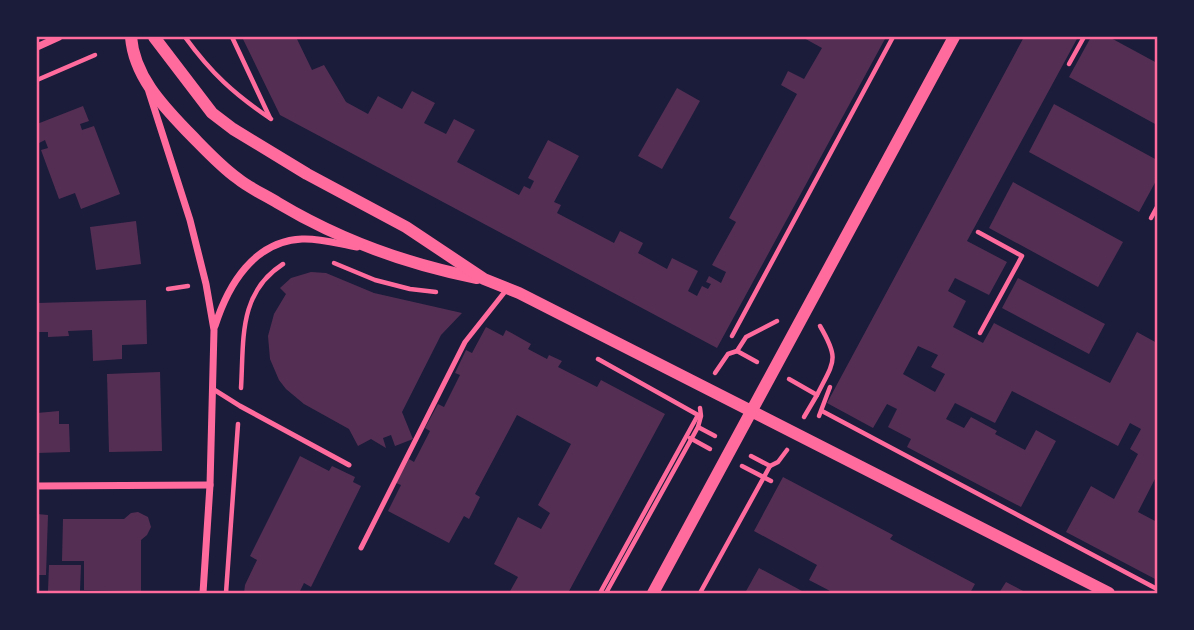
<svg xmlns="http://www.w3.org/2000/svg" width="1194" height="630" font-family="'PT Sans Narrow',sans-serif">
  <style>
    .building { fill: #542f53; fill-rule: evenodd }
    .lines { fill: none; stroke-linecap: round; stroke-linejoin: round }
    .path { stroke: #ff6b9d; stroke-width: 4.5 }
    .service { stroke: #ff6b9d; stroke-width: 5 }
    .minor { stroke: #ff6b9d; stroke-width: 7 }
    .tertiary { stroke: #ff6b9d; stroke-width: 12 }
    .neatline { fill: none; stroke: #ff6b9d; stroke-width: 2.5 }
  </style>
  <rect width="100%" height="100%" fill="#1b1b3a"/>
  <g class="building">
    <path d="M242 37H296L312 70 324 65 346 102 368 114 378 96 402 109 412 91 435 103 424 123 446 134 454 119 475 130 457 162 519 195 524 186 530 189 534 181 528 178 548 140 579 156 554 202 561 205 557 213 614 243 620 231 643 243 638 253 667 269 672 258 698 271 688 291 697 296 702 286 708 289 711 284 706 282 709 276 721 283 726 272 712 265 736 222 729 218 797 94 781 85 788 71 804 79 822 48 802 37H886L717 348 280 115Z"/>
    <path d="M1024 37H1078L967 241 1007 262 989 295 955 278 948 291 966 301 953 327 983 343 994 323 1110 383 1137 332 1157 343V475L1138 512 1157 522V580L1066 532 1091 486 1114 499 1138 454 1130 449 1141 429 1130 423 1118 446 1012 391 995 423 955 403 946 419 964 428 971 417 997 431 995 434 1025 450 1036 430 1056 441 1021 507 907 447 911 439 888 427 897 409 887 404 873 428 827 403ZM918 346 938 355 931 367 945 374 935 392 903 374Z"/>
    <path d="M1091 37H1109L1157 63V125L1069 77Z"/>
    <path d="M677 88 700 101 662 169 638 156Z"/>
    <path d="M1054 104 1157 160V179L1139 212 1029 152Z"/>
    <path d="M83 106 89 121 80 124 82 130 94 126 120 194 81 209 75 193 59 199 41 150 48 148 45 140 39 143 37 124Z"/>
    <path d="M1013 182 1123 242 1098 287 989 228Z"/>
    <path d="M136 221 141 264 96 270 90 227Z"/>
    <path d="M311 272 326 273 374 293 462 313 441 335 402 412 413 439 395 446 391 435 383 438 386 448 371 439 358 446 349 429 304 404 286 389 279 380 270 359 268 336 274 314 286 294 280 288 291 278Z"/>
    <path d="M1018 278 1105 324 1089 354 1002 308Z"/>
    <path d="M146 300 147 344 122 345V359L93 361 92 330 68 331 69 336 48 337V332H37V303Z"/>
    <path d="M486 327 503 336 506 330 531 344 528 349 547 359 549 355 562 361 558 367 597 387 601 380 665 414 568 593H509L518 577 494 564 518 517 541 529 550 513 538 505 571 444 517 415 475 494 480 497 469 519 464 516 449 543 388 511 401 485 396 483 409 459 414 462 430 431 425 428 438 404 444 407 460 375 455 373 466 350 472 353Z"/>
    <path d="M160 372 162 451 109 452 107 374Z"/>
    <path d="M59 411V424H69L70 452 37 453V413Z"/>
    <path d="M300 456 329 471 332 466 355 477 353 482 361 486 311 587 304 583 299 593H244L245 585 257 560 250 556Z"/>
    <path d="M783 477 893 535 890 539 975 584 970 593H834L809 580 817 565 754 531Z"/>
    <path d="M138 512 148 517 151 527 147 535 141 540V591L84 590V561H62L63 519H124L131 513Z"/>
    <path d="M37 514 48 515 46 575H37Z"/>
    <path d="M49 565H81L80 591H48Z"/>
    <path d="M759 568 802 591 801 593H745Z"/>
    <path d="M1006 582 1027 593H999Z"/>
  </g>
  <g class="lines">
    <g class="path">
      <path d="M185 37C211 73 234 94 271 119"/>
      <path d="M232 37 270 118"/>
      <path d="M1069 64 1084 37"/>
      <path d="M37 80 95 55"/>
      <path d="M1151 218 1157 207"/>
      <path d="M978 232 1022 256 980 333"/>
      <path d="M334 263 375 280 410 289 436 292"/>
      <path d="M168 289 188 286"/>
      <path d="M732 336 893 37"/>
      <path d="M737 351 746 337 777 321"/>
      <path d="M598 359 698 415 600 593"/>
      <path d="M715 373 728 354 737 351 757 362"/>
      <path d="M789 379 817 395 804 417"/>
      <path d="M241 388C244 339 238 293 283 264"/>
      <path d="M817 395C834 361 840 360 820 326"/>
      <path d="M822 411 1157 589"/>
      <path d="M819 416 830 387"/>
      <path d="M698 427 715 436"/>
      <path d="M690 438 710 449"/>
      <path d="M751 456 770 466"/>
      <path d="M742 466 771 481"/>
      <path d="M226 593 238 424"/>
      <path d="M606 593 698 427 701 416 700 408"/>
      <path d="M700 593 770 466 778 462 787 450"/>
    </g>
    <g class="service">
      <path d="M213 389 240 406 349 465"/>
      <path d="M361 548 465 342 507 289"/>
    </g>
    <g class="minor">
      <path d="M37 47 59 37"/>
      <path d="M149 92 190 220 206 284 214 330 210 485 203 593"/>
      <path d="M215 326C228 285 254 241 302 239 320 238 339 244 357 247"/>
      <path d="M37 486 210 485"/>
    </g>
    <g class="tertiary">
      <path d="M131 37C134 75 161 104 187 131 203 147 219 165 237 178 249 188 265 195 278 203 340 240 406 264 477 278"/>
      <path d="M154 37 212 113 233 129 307 174 406 227 484 279 519 293 1109 593"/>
      <path d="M653 593 954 37"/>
    </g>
  </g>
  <rect width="1194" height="630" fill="none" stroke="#1b1b3a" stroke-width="77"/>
  <rect x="38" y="38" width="1118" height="554" class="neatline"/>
</svg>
